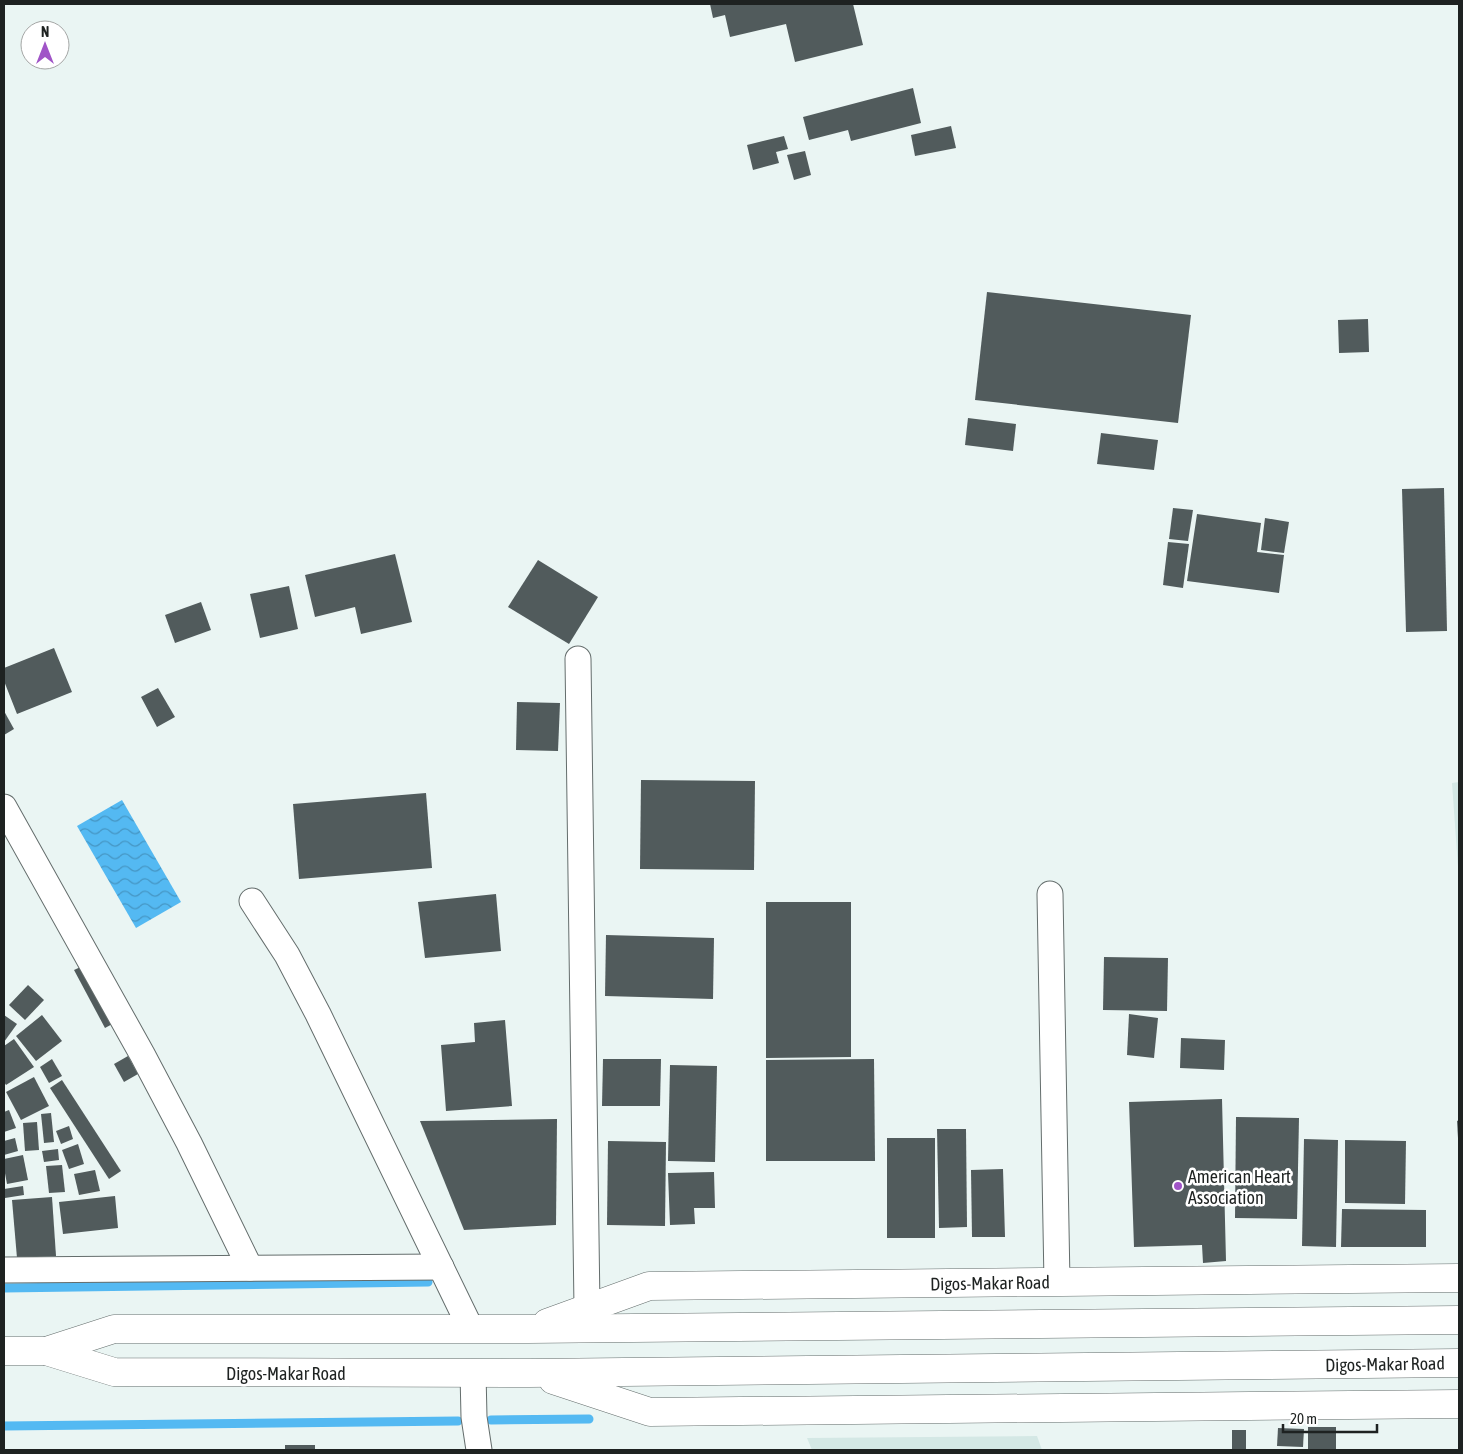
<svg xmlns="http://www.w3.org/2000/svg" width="1463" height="1454" font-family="'Asap Condensed',sans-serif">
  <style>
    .built { fill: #d4e8e5 }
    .water { fill: url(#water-waves) }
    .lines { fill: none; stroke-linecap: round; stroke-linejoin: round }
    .stream { stroke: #54b9f2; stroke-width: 9 }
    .building { fill: #515b5c }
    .minor-casing { stroke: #646d6c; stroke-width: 27 }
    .primary-casing { stroke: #646d6c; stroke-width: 29 }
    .minor { stroke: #fff; stroke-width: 25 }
    .primary { stroke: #fff; stroke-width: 28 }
    .poi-dot { fill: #a054c7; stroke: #fff; stroke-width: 2 }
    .labels { text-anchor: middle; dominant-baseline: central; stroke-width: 5; stroke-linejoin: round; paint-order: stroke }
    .poi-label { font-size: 18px; fill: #1e2221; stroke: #fff; text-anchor: start }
    .street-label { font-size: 18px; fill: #1e2221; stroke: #fff }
  </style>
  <defs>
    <pattern id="water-waves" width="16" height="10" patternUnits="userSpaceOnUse" patternTransform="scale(1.25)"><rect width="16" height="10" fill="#54b9f2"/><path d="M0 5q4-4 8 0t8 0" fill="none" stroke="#4596c4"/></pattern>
  </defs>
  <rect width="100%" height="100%" fill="#eaf5f3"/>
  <g class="built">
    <path d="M1459 782V881L1452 783Z"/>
    <path d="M1037 1436 1042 1450H812L807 1438Z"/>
  </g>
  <path class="water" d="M122 800 181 902 136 928 77 826Z"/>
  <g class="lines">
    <g class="stream">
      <path d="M4 1288 428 1282"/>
      <path d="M491 1420 589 1419"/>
      <path d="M4 1426 458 1421"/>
    </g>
  </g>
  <g class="building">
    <path d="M710 4H853L863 45 795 62 786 24 730 37 725 15 713 18Z"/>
    <path d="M913 88 921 123 851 141 848 130 809 140 803 117Z"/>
    <path d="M951 126 956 148 915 156 911 135Z"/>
    <path d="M784 136 788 149 776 152 779 163 753 170 747 145Z"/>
    <path d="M805 151 811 175 794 180 787 155Z"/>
    <path d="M987 292 1191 315 1178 423 975 400Z"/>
    <path d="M1368 319 1369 352 1339 353 1338 320Z"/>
    <path d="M968 418 1016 424 1013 451 965 445Z"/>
    <path d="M1101 433 1158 440 1154 470 1097 464Z"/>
    <path d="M1444 488 1447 631 1406 632 1402 489Z"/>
    <path d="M1173 508 1193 510 1188 541 1169 539Z"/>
    <path d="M1197 514 1261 523 1257 552 1284 555 1279 593 1187 581Z"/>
    <path d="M1265 518 1289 522 1284 553 1261 550Z"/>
    <path d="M1168 542 1189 544 1183 588 1163 585Z"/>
    <path d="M395 554 412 622 361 634 355 607 315 617 305 575Z"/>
    <path d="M538 560 598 597 569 644 508 607Z"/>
    <path d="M289 586 298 629 260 638 250 594Z"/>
    <path d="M201 602 211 630 175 643 165 615Z"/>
    <path d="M54 648 72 692 17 714 4 681V668Z"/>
    <path d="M158 688 175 717 157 727 141 697Z"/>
    <path d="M517 702 560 703 558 751 516 750Z"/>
    <path d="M4 711 14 729 4 735Z"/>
    <path d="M641 780 755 781 754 870 640 869Z"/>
    <path d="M426 793 432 868 299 879 293 804Z"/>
    <path d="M496 894 501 951 425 958 418 902Z"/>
    <path d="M766 902H851V1057L766 1058Z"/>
    <path d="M606 935 714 938 713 999 605 996Z"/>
    <path d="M1104 957 1168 958 1167 1011 1103 1010Z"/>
    <path d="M85 965 116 1022 105 1028 74 970Z"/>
    <path d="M28 985 44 1000 25 1020 9 1005Z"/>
    <path d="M1129 1014 1158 1018 1154 1058 1127 1055Z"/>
    <path d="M4 1015 17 1024 4 1042Z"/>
    <path d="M42 1015 62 1041 36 1061 16 1036Z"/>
    <path d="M505 1020 512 1106 446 1111 441 1045 475 1042 474 1023Z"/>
    <path d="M1181 1038 1225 1040 1224 1070 1180 1068Z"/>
    <path d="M14 1039 34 1067 6 1085 4 1082V1046Z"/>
    <path d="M128 1056 138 1074 124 1082 114 1064Z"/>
    <path d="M52 1059 62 1076 49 1083 40 1067Z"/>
    <path d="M603 1059H661L660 1106H602Z"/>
    <path d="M874 1059 875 1161H766V1060Z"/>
    <path d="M670 1065 717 1066 715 1162 668 1161Z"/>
    <path d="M34 1077 49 1106 21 1120 6 1092Z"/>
    <path d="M62 1080 121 1171 109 1179 50 1088Z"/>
    <path d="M1222 1099 1226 1261 1203 1263 1202 1245 1134 1247 1129 1102Z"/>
    <path d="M9 1110 16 1128 4 1132V1112Z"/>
    <path d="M51 1113 54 1142 44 1143 41 1114Z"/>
    <path d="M1236 1117 1299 1118 1297 1219 1235 1218Z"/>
    <path d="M557 1119 556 1225 464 1230 420 1121Z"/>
    <path d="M1459 1120V1138H1458L1457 1121Z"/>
    <path d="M37 1122 39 1150 25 1151 23 1123Z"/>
    <path d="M69 1126 73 1139 61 1144 56 1131Z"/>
    <path d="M937 1129H966L967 1227 939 1228Z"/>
    <path d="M15 1138 18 1151 4 1155V1141Z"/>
    <rect x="887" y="1138" width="48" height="100"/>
    <path d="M1304 1139 1338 1140 1336 1247 1302 1246Z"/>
    <path d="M1345 1140 1406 1141 1405 1204 1345 1203Z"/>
    <path d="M608 1141 666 1142 665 1226 607 1225Z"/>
    <path d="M78 1144 84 1164 69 1169 62 1150Z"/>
    <path d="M58 1149 59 1160 44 1162 42 1151Z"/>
    <path d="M23 1155 28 1180 7 1184 4 1168V1159Z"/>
    <path d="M62 1165 65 1192 49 1193 46 1166Z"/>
    <path d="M1003 1169 1005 1237H972L971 1170Z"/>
    <path d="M95 1170 100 1191 79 1195 74 1174Z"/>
    <path d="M714 1172 715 1208H694L695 1224 670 1225 668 1173Z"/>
    <path d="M23 1186 24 1195 5 1198 4 1189Z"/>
    <path d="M115 1196 118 1228 63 1234 59 1202Z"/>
    <path d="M52 1197 56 1256 17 1258 12 1200Z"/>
    <path d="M1342 1209 1426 1210V1247H1341Z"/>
    <rect x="1308" y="1427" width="28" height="23"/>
    <path d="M1278 1428 1304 1429 1303 1447 1277 1446Z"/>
    <rect x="1232" y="1430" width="14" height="20"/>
    <rect x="285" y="1445" width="30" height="5"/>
  </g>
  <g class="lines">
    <g class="minor-casing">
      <g id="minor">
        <path d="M578 659 587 1308"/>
        <path d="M4 807 142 1054 189 1143 250 1268"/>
        <path d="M1050 894 1057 1282"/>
        <path d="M252 901 287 955 318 1014 471 1329"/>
        <path d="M4 1270 441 1267"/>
        <path d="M473 1373 474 1417 479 1450"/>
      </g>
    </g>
    <g class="primary-casing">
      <g id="primary">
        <path d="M547 1323 649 1286 1459 1278"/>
        <path d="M4 1351H46L114 1329H529L1459 1320"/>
        <path d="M46 1351 114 1372 530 1373 1459 1363"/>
        <path d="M553 1380 650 1412 1459 1404"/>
      </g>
    </g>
    <use href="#minor" class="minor"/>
    <use href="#primary" class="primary"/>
  </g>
  <circle class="poi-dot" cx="1178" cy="1186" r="5"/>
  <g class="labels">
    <g class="poi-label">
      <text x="1188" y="1176">American Heart<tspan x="1188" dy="21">Association</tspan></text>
    </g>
    <g class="street-label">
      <text transform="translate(990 1283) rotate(-1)">Digos-Makar Road</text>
      <text transform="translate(1385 1364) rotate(-1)">Digos-Makar Road</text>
      <text x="286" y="1373">Digos-Makar Road</text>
    </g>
  </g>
  <rect width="1463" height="1454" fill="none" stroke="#1e2221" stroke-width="10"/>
  <g transform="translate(45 45)"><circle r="24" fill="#ffffff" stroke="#a5a7a6"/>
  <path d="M0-4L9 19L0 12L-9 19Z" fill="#a054c7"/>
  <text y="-8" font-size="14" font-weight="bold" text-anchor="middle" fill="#1e2221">N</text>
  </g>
  <path d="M1283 1424v8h94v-8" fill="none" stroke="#1e2221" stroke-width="2.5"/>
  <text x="1290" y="1424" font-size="15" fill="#1e2221" stroke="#ffffff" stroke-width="4" paint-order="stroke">20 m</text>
</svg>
